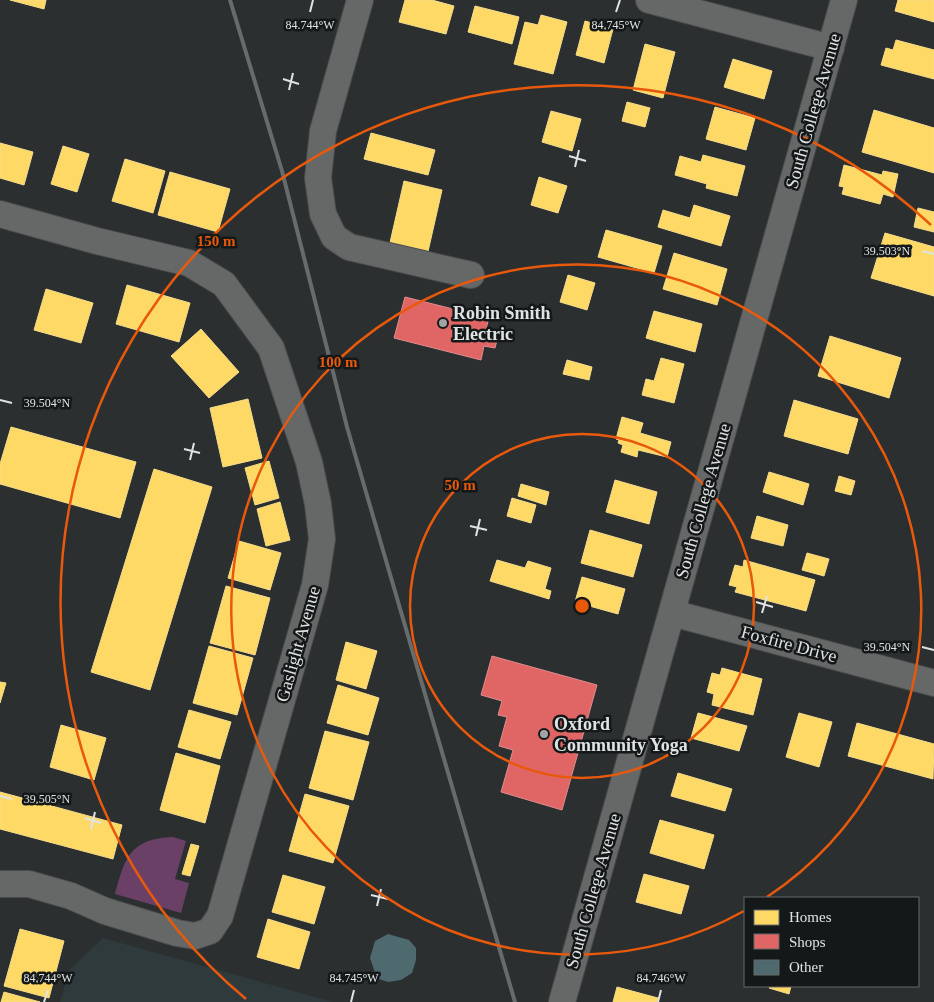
<svg xmlns="http://www.w3.org/2000/svg" width="934" height="1002" font-family="'Times New Roman',serif">
  <style>
    .built { fill: #2e3a3c }
    .green { fill: #6b4066 }
    .homes { fill: #ffd966; stroke: #f5dc8c }
    .shops { fill: #e06666; stroke: #e08c8c }
    .building { fill: #4f6a6e }
    .lines { fill: none; stroke-linecap: round; stroke-linejoin: round }
    .street-casing { stroke: #494c4c; stroke-width: 28 }
    .street { stroke: #666868; stroke-width: 26 }
    .rail { stroke: #686b6c; stroke-width: 4 }
    .ticks { fill: none; stroke: #dfe3e3; stroke-width: 2 }
    .ring { fill: none; stroke: #e8590c; stroke-width: 2.5 }
    .poi-dot { fill: #a0a4a4; stroke: #151818; stroke-width: 2 }
    .labels { text-anchor: middle; dominant-baseline: central; stroke-width: 5; stroke-linejoin: round; paint-order: stroke }
    .street-label { font-size: 18px; fill: #dfe3e3; stroke: #151818 }
    .poi-label { font-size: 18px; font-weight: bold; fill: #dfe3e3; stroke: #151818; text-anchor: start }
    .ticks-label { font-size: 12px; text-anchor: middle; fill: #dfe3e3; stroke: #151818; stroke-width: 5; stroke-linejoin: round; paint-order: stroke }
    .centre { fill: #e8590c; stroke: #151818; stroke-width: 2.5 }
    .ring-label { font-size: 15px; text-anchor: middle; font-weight: bold; fill: #e8590c; stroke: #151818; stroke-width: 5; stroke-linejoin: round; paint-order: stroke }
  </style>
  <rect width="100%" height="100%" fill="#2b2f30"/>
  <path class="built" d="M103 938 315 997 332 1002H60L69 970Z"/>
  <path class="green" d="M173 837 186 841 175 879 189 883 181 913 115 894C125 857 130 839 173 837Z"/>
  <g class="homes">
    <path d="M10 0H46L44 9Z"/>
    <path d="M405 0H432L454 6 446 34 399 22Z"/>
    <path d="M898 0H934V22L895 11Z"/>
    <path d="M475 6 519 17 512 44 468 32Z"/>
    <path d="M541 15 567 22 553 74 514 64 525 22 538 25Z"/>
    <path d="M585 21 613 29 604 63 576 55Z"/>
    <path d="M896 40 934 50V79L881 65 886 48 893 50Z"/>
    <path d="M645 44 675 52 663 98 633 90Z"/>
    <path d="M733 59 772 71 764 99 724 87Z"/>
    <path d="M627 102 650 108 645 127 622 121Z"/>
    <path d="M715 107 755 118 746 150 706 139Z"/>
    <path d="M874 110 934 128V173L862 152Z"/>
    <path d="M551 111 581 119 572 151 542 142Z"/>
    <path d="M371 133 435 150 428 175 364 159Z"/>
    <path d="M0 143 33 152 24 185 0 178Z"/>
    <path d="M63 146 89 154 77 192 51 184Z"/>
    <path d="M703 155 745 166 737 196 706 188 707 184 675 175 680 156 701 162Z"/>
    <path d="M125 159 165 171 153 213 112 201Z"/>
    <path d="M844 165 882 175 883 171 898 174 893 197 883 194 880 204 842 194 844 187 839 186Z"/>
    <path d="M170 172 230 189 218 232 158 215Z"/>
    <path d="M539 177 567 186 558 213 531 205Z"/>
    <path d="M404 181 442 190 427 256 389 247Z"/>
    <path d="M694 205 730 216 721 246 658 227 663 210 690 218Z"/>
    <path d="M918 208 934 212V232L914 227Z"/>
    <path d="M606 230 662 246 654 273 598 257Z"/>
    <path d="M885 233 934 247V296L871 278Z"/>
    <path d="M674 253 727 269 717 305 663 289Z"/>
    <path d="M568 275 595 283 587 310 560 302Z"/>
    <path d="M127 285 190 303 179 342 116 324Z"/>
    <path d="M46 289 93 303 81 343 34 330Z"/>
    <path d="M654 311 702 324 695 352 646 338Z"/>
    <path d="M201 329 239 372 209 398 171 356Z"/>
    <path d="M830 336 901 358 889 398 818 376Z"/>
    <path d="M661 358 684 364 674 403 642 395 646 379 654 381Z"/>
    <path d="M567 360 592 367 589 380 563 374Z"/>
    <path d="M248 399 262 458 223 467 210 408Z"/>
    <path d="M794 400 858 419 848 454 784 436Z"/>
    <path d="M622 417 643 423 640 433 671 442 667 457 638 450 637 457 621 452 623 445 618 443 619 440 616 439Z"/>
    <path d="M11 427 136 462 120 518 0 484V464Z"/>
    <path d="M269 461 279 498 255 505 245 468Z"/>
    <path d="M154 469 212 487 150 690 91 672Z"/>
    <path d="M769 472 809 484 803 505 763 492Z"/>
    <path d="M839 476 855 481 851 495 835 491Z"/>
    <path d="M615 480 657 492 649 524 606 512Z"/>
    <path d="M521 484 549 492 546 505 518 496Z"/>
    <path d="M512 498 536 505 531 523 507 516Z"/>
    <path d="M280 502 290 540 266 546 257 509Z"/>
    <path d="M757 516 788 525 783 546 751 538Z"/>
    <path d="M590 530 642 545 633 577 581 563Z"/>
    <path d="M239 541 281 553 270 590 228 578Z"/>
    <path d="M807 553 829 559 824 576 802 570Z"/>
    <path d="M497 560 525 568 528 561 551 568 545 589 551 591 549 599 490 581Z"/>
    <path d="M744 560 815 580 806 611 735 592 737 587 729 585 735 565 743 567Z"/>
    <path d="M582 577 625 589 618 614 575 602Z"/>
    <path d="M226 586 270 598 255 655 210 643Z"/>
    <path d="M346 642 377 651 366 689 336 680Z"/>
    <path d="M209 646 253 658 237 715 193 703Z"/>
    <path d="M722 668 762 679 753 715 712 705 714 694 707 692 712 673 720 675Z"/>
    <path d="M0 682 6 683 0 703Z"/>
    <path d="M338 685 379 698 368 735 327 723Z"/>
    <path d="M189 710 231 722 220 759 178 747Z"/>
    <path d="M698 713 747 726 739 751 691 738Z"/>
    <path d="M799 713 832 722 819 767 786 757Z"/>
    <path d="M857 723 934 744 933 779 848 756Z"/>
    <path d="M61 725 106 738 94 780 50 767Z"/>
    <path d="M325 731 369 742 353 800 309 788Z"/>
    <path d="M176 753 220 766 205 823 160 810Z"/>
    <path d="M678 773 732 789 725 811 671 796Z"/>
    <path d="M0 792 122 825 113 859 0 829Z"/>
    <path d="M305 794 349 806 333 863 289 851Z"/>
    <path d="M660 820 714 835 704 869 650 853Z"/>
    <path d="M191 844 199 846 190 876 182 874Z"/>
    <path d="M644 874 689 886 681 914 636 902Z"/>
    <path d="M283 875 325 887 314 924 272 912Z"/>
    <path d="M268 919 310 932 299 969 257 957Z"/>
    <path d="M20 929 64 941 49 998 4 986Z"/>
    <path d="M770 986H791L789 994 769 988Z"/>
    <path d="M617 987 658 998 657 1002H613Z"/>
    <path d="M4 992 40 1002H1Z"/>
  </g>
  <g class="shops">
    <path d="M405 297 489 318 486 329 499 332 495 348 484 346 481 360 394 338Z"/>
    <path d="M492 656 597 685 562 810 501 792 513 750 499 746 507 717 498 715 502 701 481 695Z"/>
  </g>
  <path class="building" d="M388 934 409 940 416 948V960L412 973 401 980 388 982 379 979 376 975 370 958 375 941Z"/>
  <g class="lines">
    <g class="street-casing">
      <g id="street">
        <path d="M360 0 323 131 318 178 323 214 334 237 349 247 471 275"/>
        <path d="M649 0 831 48"/>
        <path d="M0 214 97 241 189 263 224 284 271 348 309 462 318 504 322 539 315 585 220 916 210 931 195 936 177 933 105 911 71 896 29 884H0"/>
        <path d="M672 613 934 683"/>
        <path d="M562 1002 844 0"/>
      </g>
    </g>
    <use href="#street" class="street"/>
    <path class="rail" d="M230 0 282 171 347 427 515 1002"/>
  </g>
  <path class="ticks" d="M310 12 313 0M616 12 620 0M283 79 299 84M289 90 293 73M569 156 586 161M575 167 579 150M922 251 934 254M0 400 12 403M184 449 200 453M190 460 194 443M470 526 487 530M476 536 480 519M756 602 773 607M762 613 767 596M922 647 934 650M0 796 12 799M85 818 101 823M91 829 95 812M371 895 388 899M377 906 381 889M44 1002 48 990M351 1002 354 990M658 1002 661 990"/>
  <g class="ring">
    <circle cx="582" cy="606" r="172"/>
    <path d="M744 911A345 345 0 1 1 767 897"/>
    <path d="M246 999A517 517 0 1 1 931 225"/>
  </g>
  <g class="poi-dot">
    <circle cx="443" cy="323" r="5"/>
    <circle cx="544" cy="734" r="5"/>
  </g>
  <g class="labels">
    <g class="street-label">
      <text transform="translate(813 111) rotate(-74)">South College Avenue</text>
      <text transform="translate(703 501) rotate(-74)">South College Avenue</text>
      <text transform="translate(298 644) rotate(-74)">Gaslight Avenue</text>
      <text transform="translate(789 644) rotate(15)">Foxfire Drive</text>
      <text transform="translate(593 891) rotate(-74)">South College Avenue</text>
    </g>
    <g class="poi-label">
      <text x="453" y="313">Robin Smith<tspan x="453" dy="21">Electric</tspan></text>
      <text x="554" y="724">Oxford<tspan x="554" dy="21">Community Yoga</tspan></text>
    </g>
  </g>
  <g class="ticks-label">
    <text x="310" y="29">84.744°W</text>
    <text x="616" y="29">84.745°W</text>
    <text x="887" y="255">39.503°N</text>
    <text x="47" y="407">39.504°N</text>
    <text x="887" y="651">39.504°N</text>
    <text x="47" y="803">39.505°N</text>
    <text x="48" y="982">84.744°W</text>
    <text x="354" y="982">84.745°W</text>
    <text x="661" y="982">84.746°W</text>
  </g>
  <circle cx="582" cy="606" r="8" class="centre"/>
  <g class="ring-label">
    <text x="216" y="246">150 m</text>
    <text x="338" y="367">100 m</text>
    <text x="460" y="490">50 m</text>
  </g>
  <rect x="744" y="897" width="175" height="90" fill="#151818" stroke="#666969"/>
  <rect x="754" y="910" width="25" height="15" fill="#ffd966" stroke="#666969"/>
  <text x="789" y="922" font-size="15" fill="#dfe3e3">Homes</text>
  <rect x="754" y="934" width="25" height="15" fill="#e06666" stroke="#666969"/>
  <text x="789" y="947" font-size="15" fill="#dfe3e3">Shops</text>
  <rect x="754" y="960" width="25" height="15" fill="#4f6a6e" stroke="#666969"/>
  <text x="789" y="972" font-size="15" fill="#dfe3e3">Other</text>
</svg>
